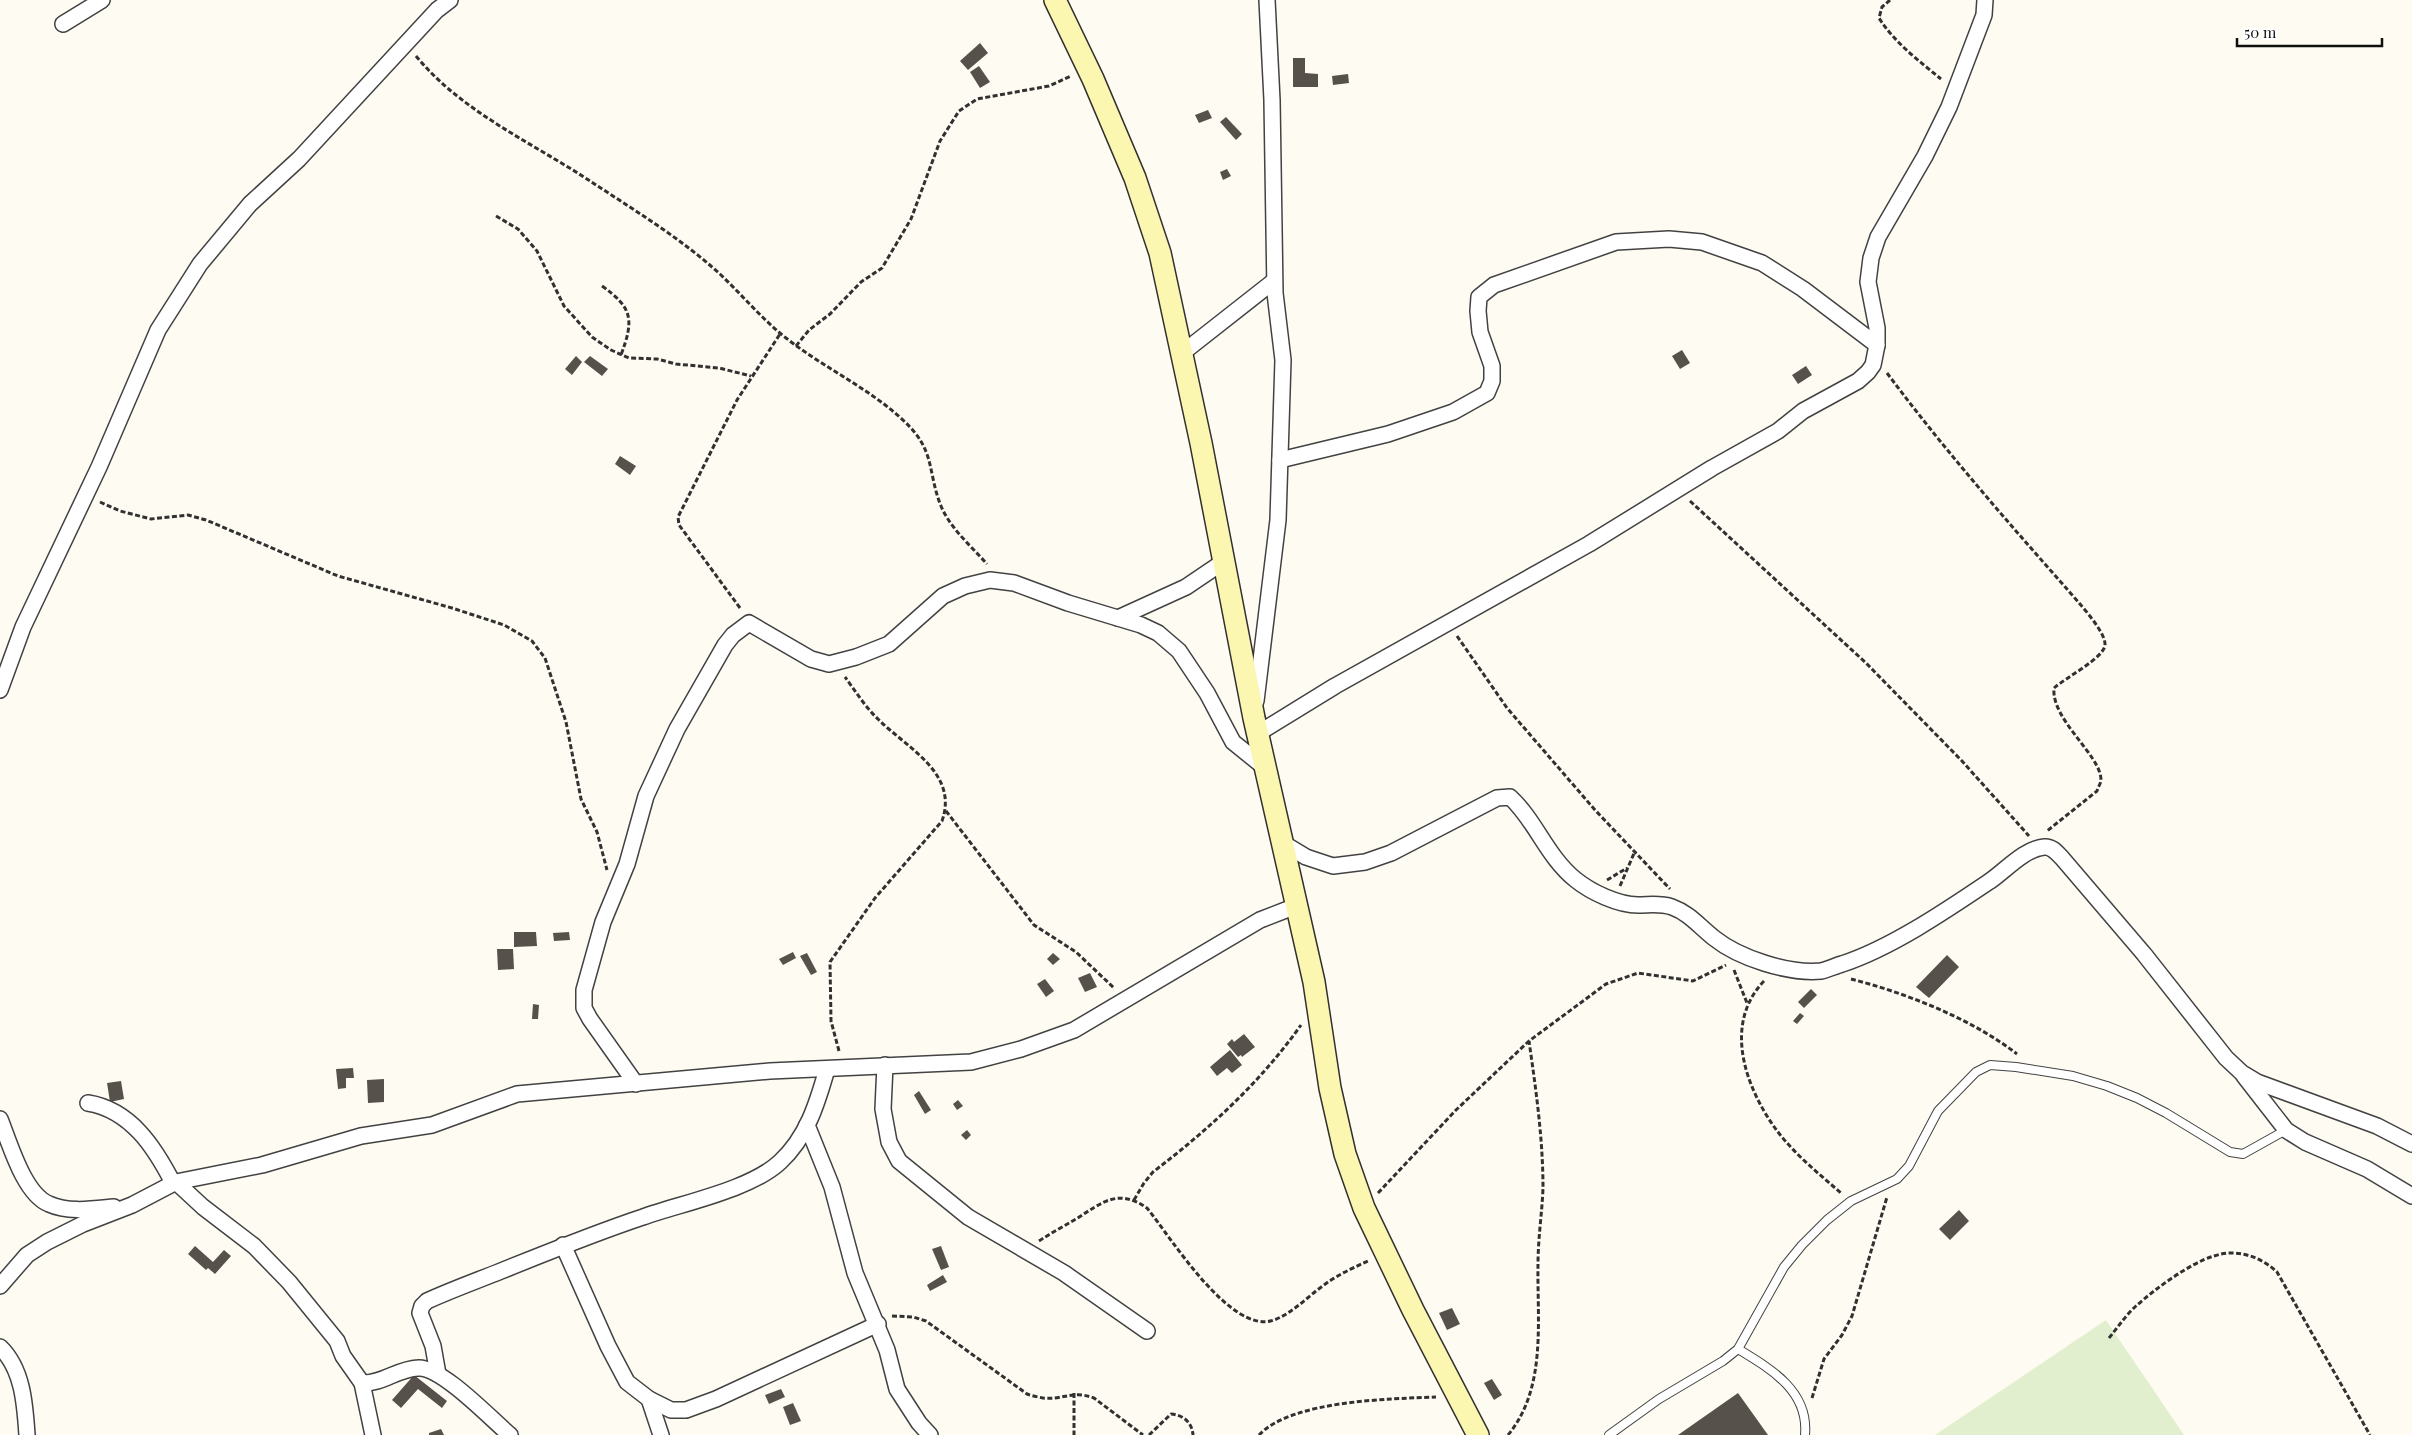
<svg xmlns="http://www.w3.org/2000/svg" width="2412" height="1435" font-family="'Playfair Display',serif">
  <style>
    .pitch { fill: #e2efce }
    .building { fill: #57514c }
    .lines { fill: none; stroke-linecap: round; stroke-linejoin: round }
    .service-casing { stroke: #424242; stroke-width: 10 }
    .minor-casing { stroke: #424242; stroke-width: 18 }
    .secondary-casing { stroke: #313131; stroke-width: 24 }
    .path { stroke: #313131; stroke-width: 3; stroke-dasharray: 5 2.5; stroke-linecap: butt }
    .service { stroke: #fff; stroke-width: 8 }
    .minor { stroke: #fff; stroke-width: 15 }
    .secondary { stroke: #fbf6b0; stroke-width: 21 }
  </style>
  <rect width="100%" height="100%" fill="#fefcf2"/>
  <path class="pitch" d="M2106 1320 2184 1435H1935Z"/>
  <g class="building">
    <path d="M980 43 988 53 968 70 960 61Z"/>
    <path d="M1293 58H1305V73L1318 74V87H1293Z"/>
    <path d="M979 66 990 82 980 88 970 72Z"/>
    <path d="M1348 74 1349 83 1333 85 1332 76Z"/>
    <path d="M1208 110 1212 118 1199 123 1195 115Z"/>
    <path d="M1226 117 1242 134 1236 140 1220 122Z"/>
    <path d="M1227 169 1231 176 1223 180 1220 172Z"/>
    <path d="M1682 350 1690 363 1680 369 1672 356Z"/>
    <path d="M576 356 582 362 572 375 565 369Z"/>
    <path d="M590 356 608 369 602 376 584 362Z"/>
    <path d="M1806 366 1812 375 1798 384 1792 375Z"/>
    <path d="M620 456 636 466 630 475 615 464Z"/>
    <path d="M514 932H536L537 946 514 947Z"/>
    <path d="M569 932 570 940 554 941 553 933Z"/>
    <path d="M497 949H513L514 969 498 970Z"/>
    <path d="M793 952 796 958 783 965 779 959Z"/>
    <path d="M807 953 817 972 811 975 800 956Z"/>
    <path d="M1053 953 1060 959 1053 965 1047 959Z"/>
    <path d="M1947 955 1959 967 1929 998 1916 987Z"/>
    <path d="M1090 973 1097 987 1085 992 1078 978Z"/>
    <path d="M1045 979 1054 991 1046 997 1037 984Z"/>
    <path d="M1811 989 1817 995 1804 1008 1798 1002Z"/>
    <path d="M533 1004 539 1005 538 1019H532Z"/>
    <path d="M1800 1013 1804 1016 1797 1024 1793 1021Z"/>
    <path d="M1244 1034 1255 1047 1242 1057 1241 1055 1238 1057 1227 1044 1232 1039 1234 1042Z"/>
    <path d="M1230 1050 1242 1065 1232 1073 1227 1068 1217 1076 1210 1067Z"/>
    <path d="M353 1068 354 1078H346V1088L338 1089 336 1069Z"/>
    <path d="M384 1079V1102L368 1103 367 1080Z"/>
    <path d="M121 1081 124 1099 110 1102 107 1083Z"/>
    <path d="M919 1091 931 1110 925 1114 914 1095Z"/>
    <path d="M958 1100 963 1106 957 1110 953 1104Z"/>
    <path d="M967 1130 971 1135 966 1140 961 1135Z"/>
    <path d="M1959 1210 1969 1221 1950 1240 1939 1229Z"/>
    <path d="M195 1246 213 1262 224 1250 231 1256 215 1274 208 1268 206 1270 188 1254Z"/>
    <path d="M941 1246 949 1267 941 1270 932 1249Z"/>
    <path d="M943 1275 947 1282 930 1291 927 1285Z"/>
    <path d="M1452 1308 1460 1324 1447 1330 1439 1313Z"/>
    <path d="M414 1375 447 1401 442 1408 418 1389 401 1408 392 1400Z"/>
    <path d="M1492 1379 1502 1395 1494 1400 1484 1383Z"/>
    <path d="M781 1389 785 1397 769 1404 765 1395Z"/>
    <path d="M1738 1393 1768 1435H1678Z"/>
    <path d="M793 1403 801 1421 790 1425 783 1407Z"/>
    <path d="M441 1429 444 1435H429V1433Z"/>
  </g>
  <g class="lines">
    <g class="service-casing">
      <g id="service">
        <path d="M1738 1349C1771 1369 1809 1391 1805 1435"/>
        <path d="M1609 1435 1659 1399 1723 1361 1738 1349 1784 1267 1802 1245 1827 1220 1851 1201 1897 1179 1909 1166 1938 1111 1976 1072 1990 1065 2016 1067 2073 1076 2107 1086 2137 1098 2166 1113 2230 1152 2243 1154 2286 1130"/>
      </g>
    </g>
    <g class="minor-casing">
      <g id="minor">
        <path d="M63 24 102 0"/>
        <path d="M1181 354 1274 281"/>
        <path d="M1280 460 1388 434 1453 412 1487 393 1492 381V366L1480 332 1478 311 1479 297 1494 285 1616 242 1669 239 1702 242 1762 263 1803 289 1877 345"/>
        <path d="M1118 618 1186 587 1223 562"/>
        <path d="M0 690 23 627 99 467 158 330 200 264 250 204 299 159 437 10 450 0"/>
        <path d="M1256 701 1278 520 1283 360 1275 293 1272 100 1267 0"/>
        <path d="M1257 734 1335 686 1589 544 1712 468 1778 431 1803 411 1858 381 1868 372 1873 365 1877 345V328L1868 282 1871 258 1878 237 1925 156 1949 107 1984 15 1985 0"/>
        <path d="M1281 842 1306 857 1333 866 1365 862 1391 853 1497 798 1510 797C1536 821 1547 857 1576 880 1591 892 1618 905 1638 905 1650 905 1660 903 1672 907 1689 913 1700 927 1714 938 1739 958 1788 974 1821 971 1827 970 1835 966 1842 964 1891 948 1947 910 1990 881 2006 870 2024 849 2044 847 2052 846 2057 853 2062 858L2144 954 2226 1058 2242 1073 2257 1082 2377 1126 2412 1144"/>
        <path d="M885 1065 883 1109 889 1142 899 1161 968 1217 1064 1273 1147 1331"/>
        <path d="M2244 1076 2286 1130 2305 1142 2367 1169 2412 1196"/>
        <path d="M636 1084 590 1019 584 1008V990L603 922 627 864 646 796 677 729 725 645 733 635 749 623 811 659 829 664 856 657 889 644 943 596 965 586 990 580 1014 583 1068 603 1141 625 1158 633 1179 651 1207 693 1233 742 1264 767"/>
        <path d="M88 1103C131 1110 155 1148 173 1183"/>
        <path d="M0 1119C10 1144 24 1194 49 1204 69 1213 93 1209 114 1207"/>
        <path d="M807 1125 832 1187 855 1273 887 1350 897 1389 919 1423 930 1435"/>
        <path d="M176 1182 203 1207 254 1246 289 1282 337 1341 343 1356 362 1383C382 1384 397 1369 418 1368 441 1366 491 1419 510 1435"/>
        <path d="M563 1245 608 1346 627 1382 649 1399 671 1410H686L716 1399 878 1324"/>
        <path d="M0 1286 27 1255 47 1242 83 1224 132 1205 176 1182 262 1165 361 1136 432 1125 517 1094 770 1071 971 1062 1021 1049 1074 1030 1260 920 1296 906"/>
        <path d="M0 1347C23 1369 25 1405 27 1435"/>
        <path d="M438 1374 433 1346 420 1313 422 1306 427 1301C451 1290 476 1281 501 1271 548 1252 595 1233 643 1217 682 1203 750 1190 780 1162 807 1137 817 1104 827 1069"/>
        <path d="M362 1383 373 1435"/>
        <path d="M649 1399 661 1435"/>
      </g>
    </g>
    <g class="secondary-casing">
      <path id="secondary" d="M1055 0 1093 79 1135 178 1160 253 1201 443 1254 718 1314 982 1330 1088 1345 1154 1364 1208 1413 1310 1478 1435"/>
    </g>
    <g class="path">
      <path d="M1890 0 1882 7 1879 18C1894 42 1919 61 1941 79"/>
      <path d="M416 56C462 112 531 142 590 181 634 210 682 239 721 275 743 296 762 319 786 338 824 368 869 388 904 421 936 451 927 471 941 506 950 528 971 546 987 564"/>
      <path d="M496 216 518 229 537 251 564 306 592 337 611 350 629 358 657 359 676 364 719 368 751 376"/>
      <path d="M602 286C633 308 634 320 621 355"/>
      <path d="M796 346 809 330 830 314 861 282 882 268 911 219 940 141 959 111 977 99 1049 86 1071 76"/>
      <path d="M1887 373C1943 448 2005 519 2067 589 2076 600 2106 631 2105 645 2104 658 2065 678 2054 688 2051 720 2101 755 2101 780 2101 783 2098 787 2097 791L2047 831"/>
      <path d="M1690 501 1866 663 1962 761 2029 836"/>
      <path d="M100 502 120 511 151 519 188 515 206 520 338 576 452 608 504 625 532 641 545 658 566 722 581 799 597 832 607 870"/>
      <path d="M740 608 679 525 678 517 737 400 780 334"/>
      <path d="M1457 636 1507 708 1595 810 1670 889"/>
      <path d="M946 811 1034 925 1076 952 1114 988"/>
      <path d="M1607 880 1627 868"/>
      <path d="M1620 886 1635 851"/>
      <path d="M1734 970 1747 1003"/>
      <path d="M1851 979C1906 993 1972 1019 2017 1054"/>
      <path d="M1764 981C1723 1024 1745 1086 1775 1128 1793 1153 1818 1173 1841 1193"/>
      <path d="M839 1051 831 1021 830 962 875 898 942 821C959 773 907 748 879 720 866 708 856 692 845 677"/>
      <path d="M1378 1193 1456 1110 1529 1041 1606 984 1638 973 1693 981 1726 965"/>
      <path d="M1134 1200 1144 1183 1153 1172C1208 1130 1260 1083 1301 1025"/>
      <path d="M1039 1241C1051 1233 1064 1226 1076 1219 1103 1202 1118 1188 1147 1208 1170 1236 1231 1336 1274 1320 1293 1313 1307 1297 1324 1285 1337 1275 1353 1268 1368 1261"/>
      <path d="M892 1316 913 1317 926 1321 1027 1394C1032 1396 1038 1397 1043 1398 1063 1400 1073 1390 1094 1398L1143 1435"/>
      <path d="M2109 1338C2118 1327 2126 1315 2136 1306 2155 1289 2190 1263 2214 1256 2237 1248 2261 1257 2277 1272L2370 1435"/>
      <path d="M1074 1393V1435"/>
      <path d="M1812 1398 1824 1359 1842 1335 1852 1316 1887 1197"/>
      <path d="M1149 1435 1171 1414C1183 1415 1192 1422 1193 1435"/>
      <path d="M1259 1435C1292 1400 1390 1399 1436 1397"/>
      <path d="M1508 1435C1547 1388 1537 1321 1538 1264 1538 1238 1542 1214 1543 1188 1543 1139 1536 1090 1529 1041"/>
    </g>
    <use href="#service" class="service"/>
    <use href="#minor" class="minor"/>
    <use href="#secondary" class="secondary"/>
  </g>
  <path d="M2237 38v8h145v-8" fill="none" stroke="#0f0f0f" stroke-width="2.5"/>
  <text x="2244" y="38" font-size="15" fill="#0f0f0f" stroke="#ffffff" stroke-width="4" paint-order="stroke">50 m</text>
</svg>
